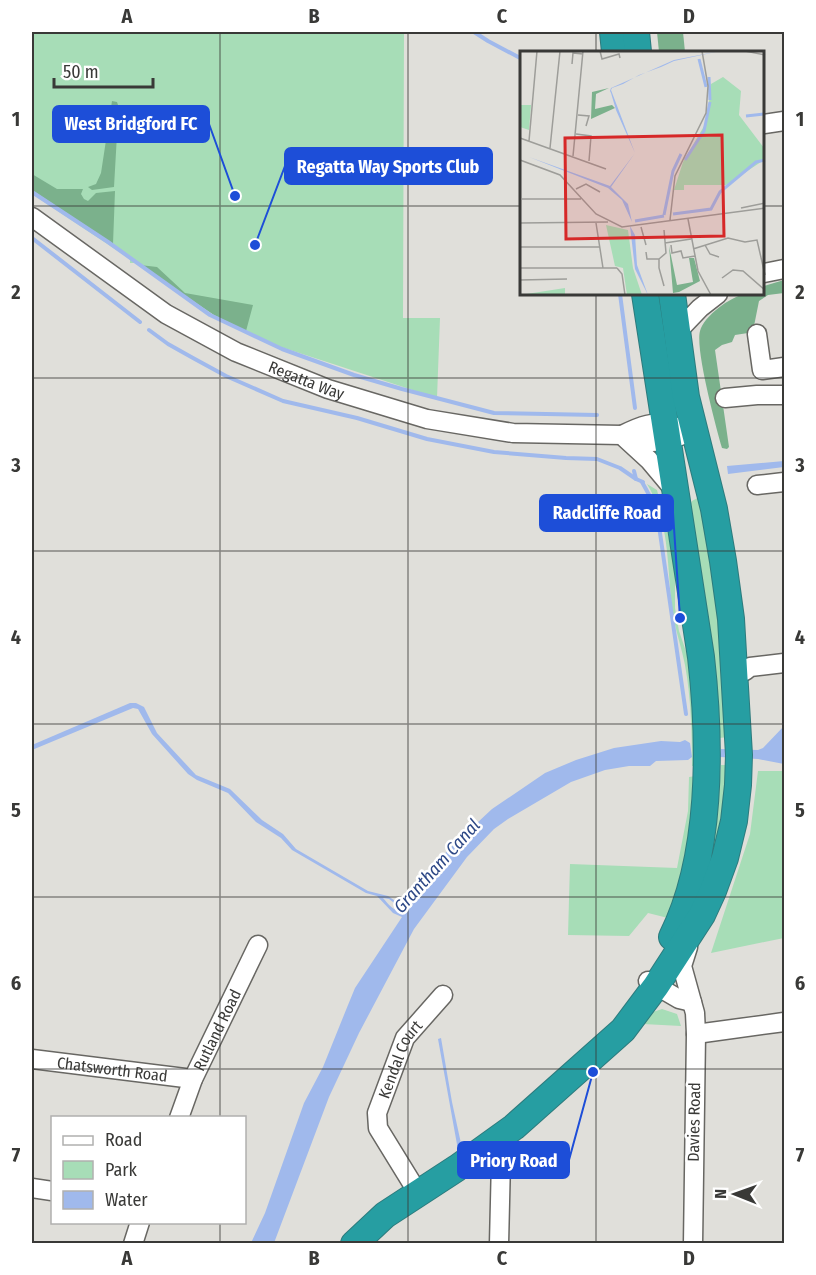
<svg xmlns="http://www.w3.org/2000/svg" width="816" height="1275" font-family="'Fira Sans Condensed',sans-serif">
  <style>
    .green { fill: #a7ddb7 }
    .forest { fill: #7bb18c }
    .water { fill: #a0b9ec }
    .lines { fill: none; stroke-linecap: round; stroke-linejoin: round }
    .stream { stroke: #a0b9ec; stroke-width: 4 }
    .minor-casing { stroke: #686763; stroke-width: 21 }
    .highway-casing { stroke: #2d7b7d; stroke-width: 28 }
    .minor { stroke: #fff; stroke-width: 18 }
    .highway { stroke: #269ea2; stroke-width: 26 }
    .grid { fill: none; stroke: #393937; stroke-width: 1.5; stroke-opacity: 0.55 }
    .labels { text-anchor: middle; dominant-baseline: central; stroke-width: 5; stroke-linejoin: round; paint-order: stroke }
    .street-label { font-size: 16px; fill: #393937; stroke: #fff }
    .water-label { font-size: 18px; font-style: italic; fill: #2d4886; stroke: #fff }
    .inset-river { fill: none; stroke: #a0b9ec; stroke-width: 3 }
    .inset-road { fill: none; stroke: #9d9d99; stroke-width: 1.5 }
    .view { fill: #d62828; fill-opacity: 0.15; stroke: #d62828; stroke-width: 3 }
    .inset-edge { fill: none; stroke: #393937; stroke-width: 3 }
    .leader { fill: none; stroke: #1d4ed8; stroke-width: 2 }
    .callout-dot { fill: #1d4ed8; stroke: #fff; stroke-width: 2 }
    .callout { fill: #1d4ed8; stroke: #1d4ed8; stroke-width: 2 }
    .callout-label { font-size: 18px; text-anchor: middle; font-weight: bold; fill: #fff }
    .neatline { fill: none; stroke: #393937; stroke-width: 2 }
    .grid-label { font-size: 20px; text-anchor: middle; font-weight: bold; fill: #393937 }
  </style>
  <rect width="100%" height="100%" fill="#e0dfda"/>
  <g class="green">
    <path d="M32 32H404L403 318H440L437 398 278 346 214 315 135 263H130V259L32 194Z"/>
    <path d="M647 484 657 490 675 563V608L679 631 691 666 696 766H692C692 733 691 698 685 665 682 650 677 635 674 620 666 575 672 524 647 484Z"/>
    <path d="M701 496 719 578 730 737 719 738 689 507 692 501Z"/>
    <path d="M721 765H729L730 792 708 883 701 877 717 817Z"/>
    <path d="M758 771H784V938L711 953 750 834Z"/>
    <path d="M696 776 687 853 668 918 648 913 629 936 568 935 570 864 677 868 688 811 689 777Z"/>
    <path d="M662 1009 677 1014 681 1026 643 1024 653 1012Z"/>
  </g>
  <g class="forest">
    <path d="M657 32H683L685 52H659Z"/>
    <path d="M112 101 117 102 121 114 118 117 114 187 92 190 88 187 96 184 101 173Z"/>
    <path d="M32 174 57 189H83L81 194 84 199 88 201 96 193 115 191 113 244 32 190Z"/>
    <path d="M140 265 157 267 185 293 253 305 246 331 214 315Z"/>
    <path d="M784 280V293L768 295 759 301 754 326 748 333 735 335 732 342 722 345 715 350 729 447 727 449 722 448C716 427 695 349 700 331 704 316 730 297 745 294 751 293 758 294 764 294V286Z"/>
  </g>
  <g class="water">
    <path d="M784 461V467L728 474 727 466Z"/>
    <path d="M130 703H136L144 707 157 733 196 775 230 789 262 820 283 834 296 849 368 891 388 896 404 907 402 909 389 899 383 898C389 905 395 913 405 911L429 874 448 850 492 809 545 773 576 760 614 748 661 741 680 742 685 740 690 743 692 757 688 760 656 761 650 766H629L605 770 571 782 508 819 494 829 467 857 414 929 359 1033 329 1097 274 1243H251L265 1213 304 1103 323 1067 348 1005 355 988 402 917 393 913 377 896 366 893 292 850 281 838 256 822 228 793 197 780 188 774 152 734 138 709 133 708 32 750V745Z"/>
    <path d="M784 726V764L758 759 720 757 721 749 758 750 763 748Z"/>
    <path d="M441 1038 452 1102 462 1148 458 1150 438 1039Z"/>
  </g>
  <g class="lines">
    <g class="stream">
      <path d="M474 32 488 41 522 59"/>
      <path d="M32 192 108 242 210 315 282 349 354 375 402 389 494 413 597 415"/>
      <path d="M32 238 140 322"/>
      <path d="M620 294 635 408"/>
      <path d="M149 330 168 344 193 358 226 376 283 401 357 418 427 439 494 452 566 458 597 459 620 468 636 479"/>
      <path d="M634 471 636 479 643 482"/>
      <path d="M642 482 653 502 658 519 686 714"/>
    </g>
    <g class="minor-casing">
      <g id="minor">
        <path d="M764 124 784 121"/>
        <path id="s1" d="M32 217 166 314 236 352 328 389 427 419 513 433 622 435 643 442H652L667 441 693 431"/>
        <path d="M764 273 784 269"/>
        <path d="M677 332 700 308 718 294"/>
        <path d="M757 334 762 370 784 367"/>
        <path d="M725 398 757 395H784"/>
        <path d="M622 435C640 426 654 420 674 426"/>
        <path d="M625 438 649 460 675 491"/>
        <path d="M757 485 784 482"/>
        <path d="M735 671H745L750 667 784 663"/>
        <path d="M688 947 682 966 695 1013 696 1034 693 1244"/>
        <path d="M648 981 679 999 692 1002"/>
        <path d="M696 1034 784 1022"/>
        <path id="s2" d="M32 1059 193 1079"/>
        <path id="s3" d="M179 1118 193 1079 258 945"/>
        <path d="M497 1141 501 1160 499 1244"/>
        <path d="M32 1188 52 1191"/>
        <path id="s4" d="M418 1193 378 1128 377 1113 405 1038 443 995"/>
        <path d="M133 1244 140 1222"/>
      </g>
    </g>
    <g class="highway-casing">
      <g id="highway">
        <path d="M613 32 615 52"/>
        <path d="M636 32 638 52"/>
        <path d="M645 294 701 657C711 745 712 857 672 937"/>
        <path d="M354 1244 385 1215 457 1168 514 1127 623 1030 656 986 702 915 713 891 725 858 734 821 738 785 739 755 731 619 723 561 714 509 686 397 672 294"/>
      </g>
    </g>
    <use href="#minor" class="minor"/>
    <use href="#highway" class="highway"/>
  </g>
  <path class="grid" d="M220 32V1118M408 32V1244M596 32V52M32 206H522M764 206H784M596 294V1244M32 378H784M32 551H784M32 724H784M32 897H784M32 1069H784M220 1222V1244"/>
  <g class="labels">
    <g class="street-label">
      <text stroke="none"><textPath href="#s1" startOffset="321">Regatta Way</textPath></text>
      <text stroke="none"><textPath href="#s3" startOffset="96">Rutland Road</textPath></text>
      <text stroke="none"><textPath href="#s4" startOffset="150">Kendal Court</textPath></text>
      <text stroke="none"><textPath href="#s2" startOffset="81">Chatsworth Road</textPath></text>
      <text transform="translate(694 1122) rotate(-89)">Davies Road</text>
    </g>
    <g class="water-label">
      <text transform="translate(437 866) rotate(-48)">Grantham Canal</text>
    </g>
  </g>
  <g transform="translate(520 51)">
    <rect width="244" height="244" fill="#e0dfda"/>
    <path d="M203 26 221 40 219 64 244 97V109L206 134H164V139H154L163 111 187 70 191 33ZM0 54H11L9 79 0 76ZM86 174 108 179 113 217 122 244H107L103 217 95 215ZM45 237V244H52H0Z" fill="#a7ddb7"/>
    <path d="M89 37 76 43 75 58 92 54 95 57 71 68 72 41ZM149 195 157 234 173 231 169 207H174L180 230 159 241 153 242Z" fill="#7bb18c"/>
    <path d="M200 0 154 10 141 16 119 24 103 33 92 37 91 39 115 102 91 136 108 153 112 171 102 149 88 137 9 106 90 135 115 102 96 59 91 42 90 40 91 37 154 9ZM110 175 115 184 117 214 128 244 115 218Z" fill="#a0b9ec"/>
    <path class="inset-river" d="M179 8 186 36M189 26 190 49M226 65 245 63M165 109 184 80 190 51M153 163 191 158 200 141 236 111 245 109M144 164 153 120 161 103M115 170 144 165"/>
    <path class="inset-road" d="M80 0 82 8 99 3 100 7M225 0 245 4M52 13 53 2 63 3M58 64 69 65 66 75M56 83 71 85 69 110M0 87 86 118M9 90 17 0M30 97 40 0M53 105 63 0M0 109 40 124 76 163 102 176 245 157M56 138 66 133 80 141M2 148H61M221 157 245 152M168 168 178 220 191 244M150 169 155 125 186 62 188 35 182 0M0 172 88 171M76 172 83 217M121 176 126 194M144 179 146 202 139 208V217L144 235M145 192 171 188M151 194 152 202 161 200 163 207 175 205M185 194 190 203 199 206M0 196H80M173 198 208 187 225 191 237 189 245 224M126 201 127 208H139M0 217H97M97 217 102 223 105 244M202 227 213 219 223 220 245 239M0 229 47 228"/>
    <path class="view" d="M202 84 204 185 46 188 45 87Z"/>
    <rect width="244" height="244" class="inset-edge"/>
  </g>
  <path class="leader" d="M235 196L209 124M255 245L285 166M680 618L673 513M593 1072L569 1160"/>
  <g class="callout-dot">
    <circle cx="235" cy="196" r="6"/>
    <circle cx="255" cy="245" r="6"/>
    <circle cx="680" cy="618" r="6"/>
    <circle cx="593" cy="1072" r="6"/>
  </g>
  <g class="callout">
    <rect x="53" y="106" width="156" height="36" rx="6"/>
    <rect x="285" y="148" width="207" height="36" rx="6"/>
    <rect x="540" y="495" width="133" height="36" rx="6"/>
    <rect x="458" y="1142" width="111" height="36" rx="6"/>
  </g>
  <g class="callout-label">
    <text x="131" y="130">West Bridgford FC</text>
    <text x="388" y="173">Regatta Way Sports Club</text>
    <text x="607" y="519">Radcliffe Road</text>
    <text x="514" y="1167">Priory Road</text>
  </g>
  <rect width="816" height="1275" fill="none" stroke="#ffffff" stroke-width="66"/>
  <rect x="51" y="1116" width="195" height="108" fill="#ffffff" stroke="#b0b0af" stroke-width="1.5"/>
  <rect x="63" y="1136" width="30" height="9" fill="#ffffff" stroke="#b0b0af" stroke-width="1.5"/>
  <text x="105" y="1146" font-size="18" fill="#393937">Road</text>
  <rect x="63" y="1161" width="30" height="18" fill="#a7ddb7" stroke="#b0b0af" stroke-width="1.5"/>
  <text x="105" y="1176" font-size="18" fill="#393937">Park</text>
  <rect x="63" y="1191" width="30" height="18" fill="#a0b9ec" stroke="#b0b0af" stroke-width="1.5"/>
  <text x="105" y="1206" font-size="18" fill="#393937">Water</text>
  <g transform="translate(735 1194) rotate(271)" stroke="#ffffff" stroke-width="4.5" paint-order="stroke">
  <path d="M0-4.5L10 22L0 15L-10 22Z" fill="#393937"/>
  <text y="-9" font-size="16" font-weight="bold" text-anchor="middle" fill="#393937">N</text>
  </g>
  <path d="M54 78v9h99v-9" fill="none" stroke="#393937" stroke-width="3"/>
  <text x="63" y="78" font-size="18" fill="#393937" stroke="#ffffff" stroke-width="4.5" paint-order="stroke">50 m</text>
  <rect x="33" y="33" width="750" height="1209" class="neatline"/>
  <g class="grid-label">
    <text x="127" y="23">A</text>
    <text x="314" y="23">B</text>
    <text x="502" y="23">C</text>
    <text x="689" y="23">D</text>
    <text x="16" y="126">1</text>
    <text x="800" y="126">1</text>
    <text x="16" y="299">2</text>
    <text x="800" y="299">2</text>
    <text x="16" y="472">3</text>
    <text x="800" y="472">3</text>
    <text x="16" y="644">4</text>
    <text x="800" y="644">4</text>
    <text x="16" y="817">5</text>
    <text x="800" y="817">5</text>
    <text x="16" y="990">6</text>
    <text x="800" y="990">6</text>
    <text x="16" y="1162">7</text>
    <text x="800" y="1162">7</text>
    <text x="127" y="1265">A</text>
    <text x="314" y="1265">B</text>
    <text x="502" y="1265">C</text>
    <text x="689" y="1265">D</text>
  </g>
</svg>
